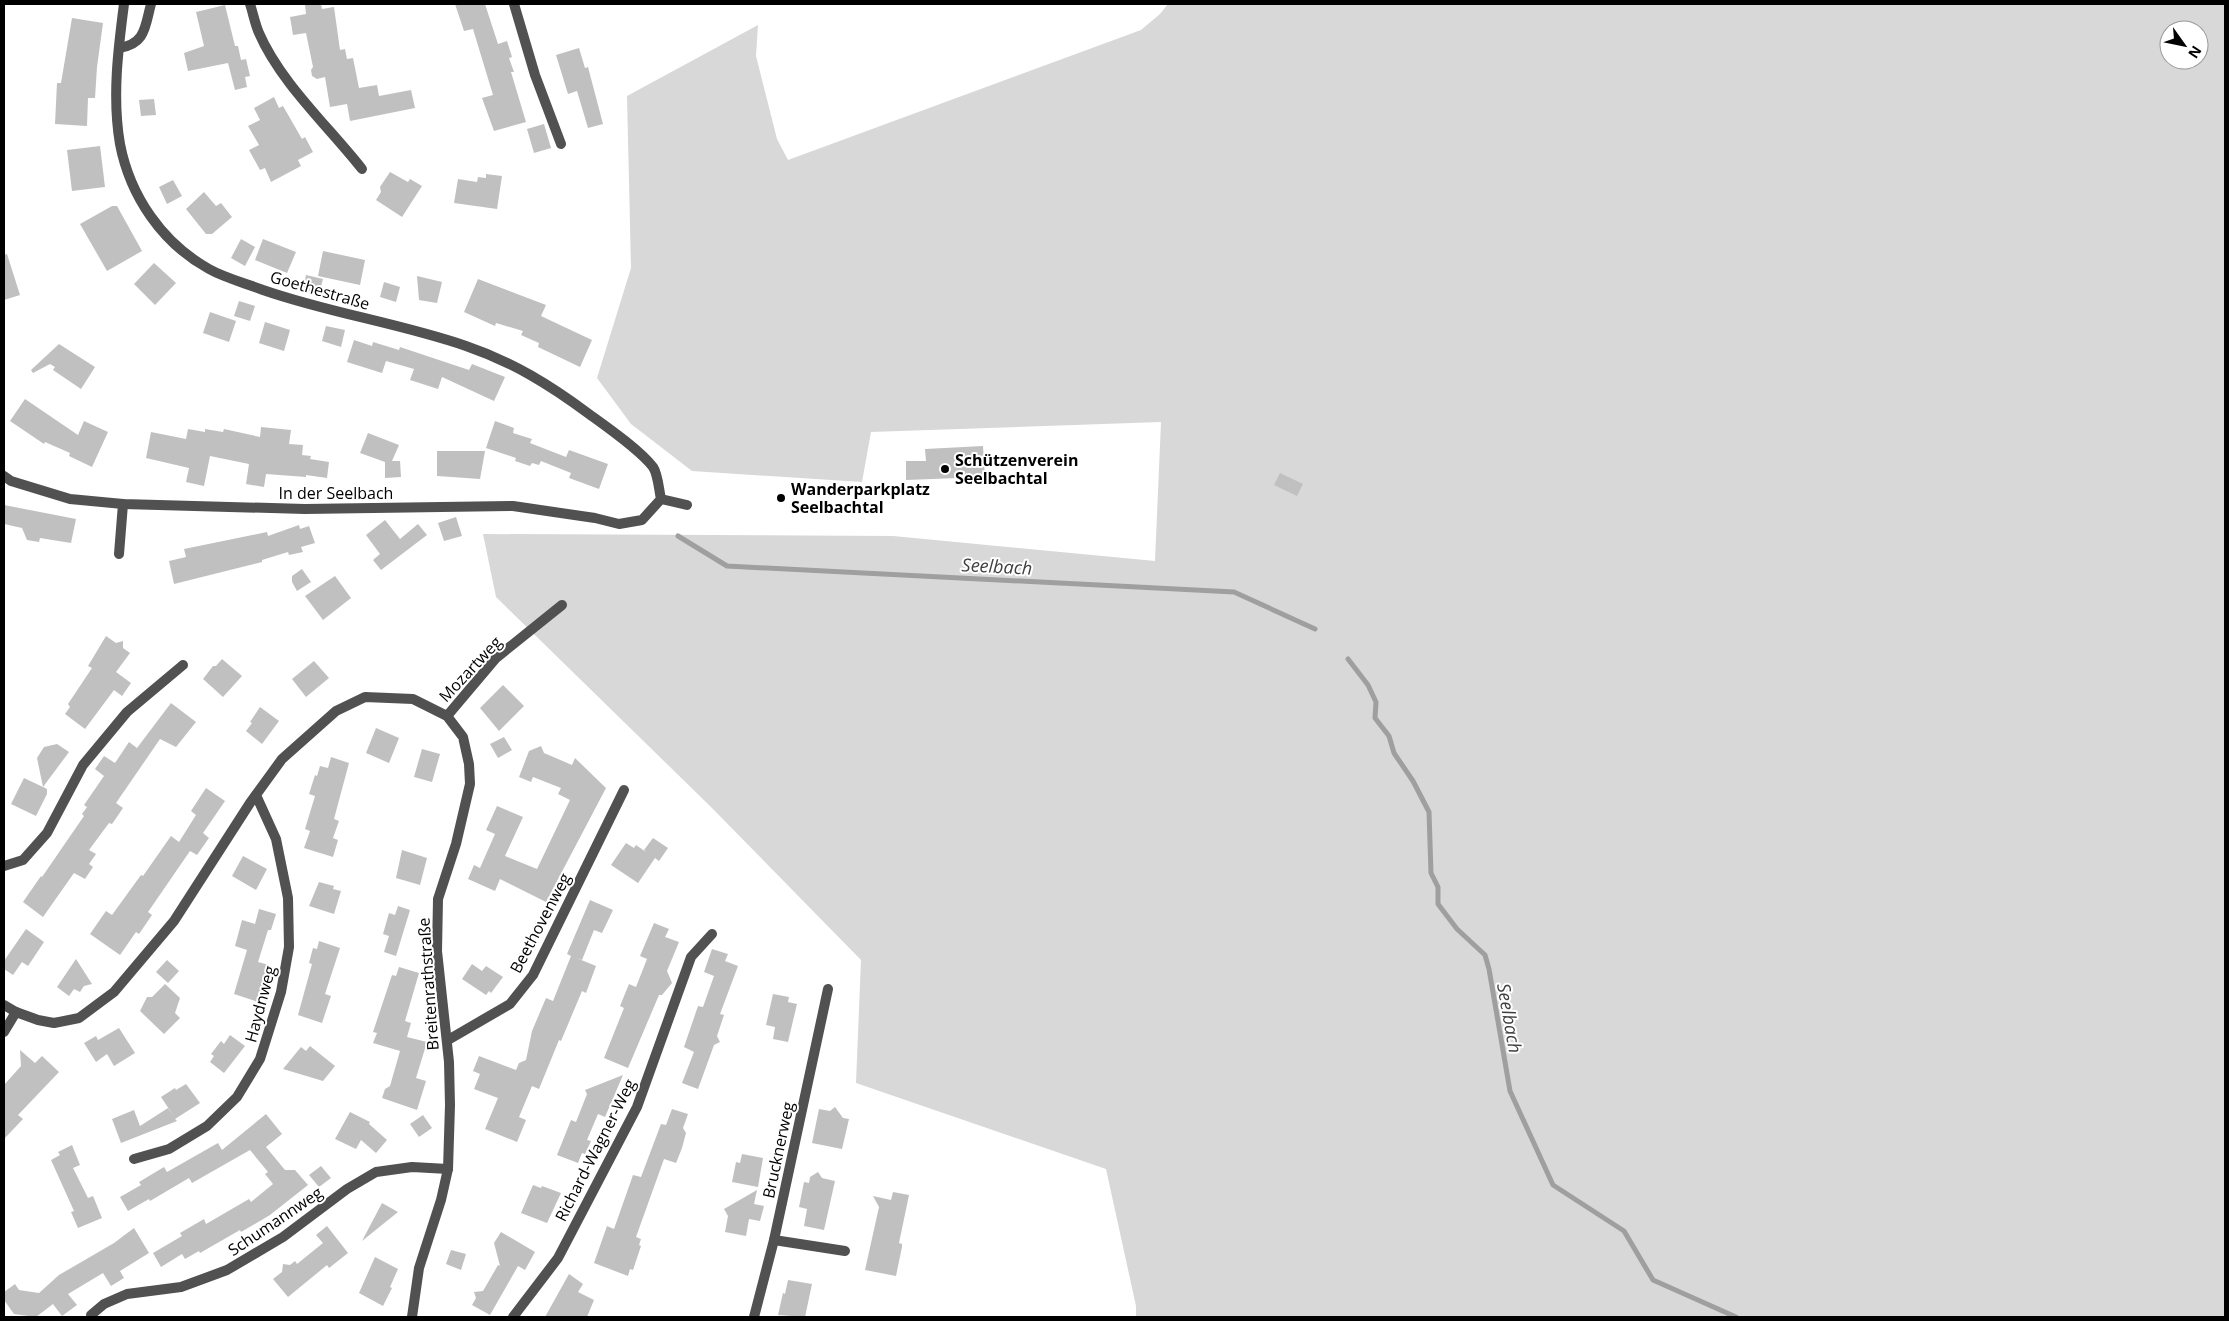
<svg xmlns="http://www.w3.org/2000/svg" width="2229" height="1321" font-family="'Open Sans',sans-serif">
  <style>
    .green { fill: #d8d8d8; fill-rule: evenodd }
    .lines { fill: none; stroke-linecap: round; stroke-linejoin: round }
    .stream { stroke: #9f9f9f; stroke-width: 5 }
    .building { fill: #c0c0c0 }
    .lane { stroke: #515151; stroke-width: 10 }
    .street { stroke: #515151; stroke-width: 10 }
    .poi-dot { fill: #000; stroke: #fff; stroke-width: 2 }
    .labels { text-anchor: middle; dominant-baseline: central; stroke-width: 4; stroke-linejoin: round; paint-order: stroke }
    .street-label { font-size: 16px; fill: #000; stroke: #fff }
    .poi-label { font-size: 16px; font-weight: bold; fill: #000; stroke: #fff; text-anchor: start }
    .water-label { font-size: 18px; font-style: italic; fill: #404040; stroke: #fff }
  </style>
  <rect width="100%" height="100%" fill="#fff"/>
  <path class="green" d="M1168 4H2225V1317H1136V1306L1106 1169 856 1083 861 960 711 807 496 597 483 534 893 536 1155 561 1161 422 871 432 862 482 692 471 631 424 597 378 631 268 627 96 758 25 756 56 777 139 788 160 1141 30 1160 14ZM2169 30H2199V60H2169Z"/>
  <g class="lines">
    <g class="stream">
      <path d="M678 536 727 566 1234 592 1315 629"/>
      <path d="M1348 659 1368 685 1376 702 1375 718 1389 736 1394 753 1413 781 1429 812 1431 873 1438 887V904L1457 929 1485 955 1489 969 1510 1091 1553 1185 1624 1231 1653 1280 1736 1317"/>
    </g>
  </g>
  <g class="building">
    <path d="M321 4 322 9 334 7 340 50 345 49 347 59 353 58 359 88 377 85 379 96 411 90 415 108 350 121 347 104 330 107 325 77 317 79 312 76 311 70 313 67 306 33 293 35 290 17 306 14 305 5Z"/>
    <path d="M455 4H485L498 44 507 41 512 57 509 58 514 72H511L526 122 494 131 482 98 493 95 473 29 464 31Z"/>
    <path d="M225 5 235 46H238L241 60 246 59 250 76 245 77 247 87 235 90 228 63 188 71 184 53 204 46 196 12Z"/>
    <path d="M72 18 103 23 97 67 95 98H88L87 126 55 124 57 83H61Z"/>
    <path d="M579 48 585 68 588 67 603 124 588 128 577 91 568 94 556 55Z"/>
    <path d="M274 97 279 108 283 106 302 139 305 137 313 152 298 160 301 166 271 182 265 168 260 170 249 150 259 145 248 126 260 120 254 108Z"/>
    <path d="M154 99 156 115 141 116 139 100Z"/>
    <path d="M544 124 551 148 534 153 527 129Z"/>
    <path d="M100 146 105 187 72 191 67 150Z"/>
    <path d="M390 172 408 182 410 179 422 186 402 217 376 200 381 192 380 187Z"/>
    <path d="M486 174 502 176 497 209 454 203 458 179 477 182 478 177 486 178Z"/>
    <path d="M173 180 182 196 167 204 159 187Z"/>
    <path d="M204 192 216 206 221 203 232 217 212 234H206L186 209Z"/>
    <path d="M112 206H117L142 251 107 271 80 224Z"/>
    <path d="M241 239 255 247 245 266 231 258Z"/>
    <path d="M263 239 296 252 287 273 255 260Z"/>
    <path d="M323 251 365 260 360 285 318 276Z"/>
    <path d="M7 254 20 295 4 300V255Z"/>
    <path d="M154 263 176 283 155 305 134 284Z"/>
    <path d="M306 275 323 279 319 294 303 291Z"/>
    <path d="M417 276 442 282 437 303 419 300Z"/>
    <path d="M478 279 546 305 541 316 592 340 580 367 538 347 539 343 521 335 523 331 496 323 495 326 464 312Z"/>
    <path d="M384 282 400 287 396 302 380 297Z"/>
    <path d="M239 301 255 306 250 321 234 316Z"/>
    <path d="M210 312 236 321 229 342 203 333Z"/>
    <path d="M265 322 290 330 284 351 259 343Z"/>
    <path d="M326 326 345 330 341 347 322 341Z"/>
    <path d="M354 340 372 346 373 342 399 350 400 347 469 370 472 364 505 377 494 401 442 377 438 389 410 380 414 369 386 361 382 373 347 362Z"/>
    <path d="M59 344 95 367 81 389 53 370 55 367 50 364 33 373 31 370Z"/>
    <path d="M25 399 78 435 84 421 108 432 92 467 69 456 70 453 45 442 44 444 10 421Z"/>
    <path d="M495 421 514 428 513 433 532 439 530 443 566 457 569 450 608 464 599 489 569 478 571 473 541 461 539 465 532 463 530 466 515 461 516 458 486 448Z"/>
    <path d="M261 427 291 430 289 444 303 445 302 455 311 456 310 459 329 462 327 478 306 475V477L266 474 264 487 246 484 249 464 210 456 204 486 186 482 189 468 146 458 151 432 186 439 188 429 205 432V429L223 432 224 429 260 437Z"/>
    <path d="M368 433 399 445 392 461H400L401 477 385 478V462L360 453Z"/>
    <path d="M983 446 985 477 906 480V461H926L925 449Z"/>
    <path d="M437 451H485L480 479 437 476Z"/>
    <path d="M1280 473 1303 484 1297 496 1274 485Z"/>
    <path d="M4 505 76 519 71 543 40 538 39 542 27 540 22 528 4 524Z"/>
    <path d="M456 517 462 536 444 541 438 523Z"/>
    <path d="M385 520 400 539 418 524 427 535 381 570 373 560 380 554 366 535Z"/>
    <path d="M299 525 300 529 309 526 315 543 301 547 303 552 289 555 288 552 262 560V562L174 584 169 561 186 557 184 549 267 532 268 536Z"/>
    <path d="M302 569 311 582 297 591 292 582V576Z"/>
    <path d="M335 576 351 598 323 620 305 596Z"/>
    <path d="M106 636 116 643 123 641V648L130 653 116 672 131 683 122 696 114 690 85 729 65 714 70 707 68 704 92 668 88 666Z"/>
    <path d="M222 659 242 676 223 697 203 679 213 666H216Z"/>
    <path d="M314 661 329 678 306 697 292 679Z"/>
    <path d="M503 685 524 706 499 731 480 708Z"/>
    <path d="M171 703 196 722 176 747 160 739 116 803 123 808 112 824 109 823 89 850 96 854 89 864 93 867 85 879 74 873 43 917 23 902 41 876 42 877 84 816 82 814 87 807 84 805 104 776 95 769 104 756 115 763 129 742 137 748Z"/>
    <path d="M260 707 279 721 262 744 246 731 252 723 250 722Z"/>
    <path d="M376 728 399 738 389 763 366 753Z"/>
    <path d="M504 737 512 750 498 758 490 744Z"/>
    <path d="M57 744 69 752 43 787 47 789V794L36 816 11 804 24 778 43 787 37 758 44 747Z"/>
    <path d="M541 746 544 753 572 765 575 758 606 788 546 902 500 879 495 891 468 879 474 865 480 868 495 834 486 830 497 806 523 817 505 856 537 869 570 800 558 794 561 788 533 777 531 782 519 777 529 751Z"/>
    <path d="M422 749 440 754 432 782 414 777Z"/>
    <path d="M331 757 349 763 334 819 339 821 333 838 338 840 333 857 304 848 310 831 305 829 315 796 309 794 315 775 317 776 320 766 328 768Z"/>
    <path d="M206 788 225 801 203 833 209 838 197 855 190 851 148 912 152 915 139 934 136 932 120 955 90 934 106 911 112 915 141 875 143 876 171 836 179 842 196 815 191 811Z"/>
    <path d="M653 838 668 848 659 861 655 858 638 883 611 865 626 843 634 848 636 845 646 852 644 850Z"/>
    <path d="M402 850 427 858 420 885 396 878Z"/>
    <path d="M243 856 267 869 256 890 232 876Z"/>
    <path d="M319 882 334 886 333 889 341 891 334 914 309 906Z"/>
    <path d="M590 900 613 910 602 933 594 930 582 960 574 957 596 966 586 993 582 991 561 1041 559 1040 539 1089 532 1086 519 1117 526 1120 517 1142 485 1129 498 1098 474 1089 480 1074 473 1071 479 1056 516 1070 519 1063 526 1060 532 1031 546 998 553 1001 571 956 567 954Z"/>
    <path d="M398 906 410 910 396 956 384 952 389 936 383 934 389 913 395 915Z"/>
    <path d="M259 909 276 914 271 930H268L258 962 269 965 258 1002 234 994 247 950 235 946 242 920 255 924Z"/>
    <path d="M654 923 669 929 665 937 679 942 667 971 672 983 662 995H659L628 1068 604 1058 624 1008 620 1006 629 984 636 987 647 959 640 956Z"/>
    <path d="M26 929 44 942 28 966 22 962 13 975 4 969V961Z"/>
    <path d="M319 941 340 948 325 994 331 996 322 1023 298 1015 312 964 309 963 313 948 317 949Z"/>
    <path d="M712 949 728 954 725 961 738 966 720 1014 724 1015 717 1036 720 1042 714 1045 698 1089 682 1083 694 1052 684 1047 698 1006 703 1007 714 976 704 972Z"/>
    <path d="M76 959 92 984 84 986 80 992 74 989 69 996 57 987Z"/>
    <path d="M167 960 179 971 168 983 156 972Z"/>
    <path d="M472 964 482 971 486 966 503 977 491 993 489 991 486 995 462 979Z"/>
    <path d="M399 967 419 973 405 1021 411 1023 407 1037 427 1042 416 1078 426 1081 417 1110 382 1098 385 1089 390 1086 400 1051 373 1043 377 1033 373 1032 392 975 396 976Z"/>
    <path d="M165 984 180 998 175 1013 180 1018 164 1034 140 1011 147 997H152Z"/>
    <path d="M773 994 789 997 788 1002 797 1004 788 1042 773 1039 775 1027 766 1025Z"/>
    <path d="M119 1028 135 1053 114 1066 107 1054 96 1062 84 1043 96 1036 98 1040Z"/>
    <path d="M230 1035 245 1046 224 1073 210 1062 214 1056 211 1054 221 1041 224 1044Z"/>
    <path d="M310 1046 335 1066 323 1081 283 1069 301 1047 306 1051Z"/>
    <path d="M20 1050 35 1063 42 1056 59 1072 18 1115 23 1119 4 1139V1085L21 1066Z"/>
    <path d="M623 1075 605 1117 598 1114 587 1140 591 1141 585 1154 582 1153 578 1163 557 1155 571 1120 576 1122 587 1094 585 1090Z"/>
    <path d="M186 1084 200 1103 175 1119 177 1121 121 1143 112 1119 134 1110 140 1126 168 1108 175 1118 161 1097 175 1088 176 1090Z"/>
    <path d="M835 1107 843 1118 849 1119 842 1149 812 1143 819 1109 830 1111Z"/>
    <path d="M672 1109 688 1114 683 1128 686 1133 682 1148 676 1163 664 1159 636 1237 641 1239 639 1245 641 1246 633 1270 630 1269 628 1276 594 1263 607 1226 614 1229 633 1175 641 1177 661 1124 666 1125Z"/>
    <path d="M350 1112 370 1122 369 1124 387 1140 376 1153 361 1140 356 1149 335 1139Z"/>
    <path d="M266 1114 282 1134 266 1147 285 1170H295L308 1185 270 1215 241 1232 240 1230 200 1253 199 1251 185 1259 182 1254 161 1267 153 1253 182 1236 180 1233 204 1219 206 1224 249 1199 251 1202 273 1184 265 1174 268 1172 250 1150 192 1183 189 1178 150 1201 149 1199 128 1211 120 1197 141 1185 139 1182 164 1167 167 1172 218 1143 222 1150Z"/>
    <path d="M423 1115 432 1128 419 1137 410 1124Z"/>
    <path d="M72 1145 80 1165 73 1168 88 1198 93 1196 102 1218 78 1228 71 1212 74 1211 51 1160 60 1155 58 1152Z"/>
    <path d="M742 1154 763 1158 758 1187 732 1182 736 1162 740 1163Z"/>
    <path d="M321 1166 331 1178 319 1187 309 1175Z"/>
    <path d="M818 1172 822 1178 835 1181 824 1230 804 1226 807 1209 799 1207 804 1182 809 1183 810 1177Z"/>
    <path d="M533 1185 541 1188 542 1186 561 1193 547 1223 521 1213Z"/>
    <path d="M757 1190 754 1204 764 1206 760 1221 749 1219 746 1236 725 1232 728 1216 724 1209Z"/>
    <path d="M893 1192 909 1195 899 1243 902 1244V1247L896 1276 865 1270 879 1207 873 1196 891 1200Z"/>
    <path d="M382 1203 398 1212 362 1241Z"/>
    <path d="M327 1226 348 1253 329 1268 327 1265 288 1297 273 1279 282 1272 283 1264 290 1265 295 1261 297 1264 323 1243 316 1235Z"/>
    <path d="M134 1228 149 1253 120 1271 124 1278 111 1286 103 1273 68 1294 77 1305 62 1316 53 1304 36 1317 14 1314 4 1300V1292L15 1284 19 1290 39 1293 59 1275 114 1243Z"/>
    <path d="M501 1232 535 1252 525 1270 518 1266 490 1315 472 1305 476 1298 474 1292 483 1291 498 1265 500 1266 494 1243Z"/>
    <path d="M451 1250 466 1254 461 1270 446 1264Z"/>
    <path d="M375 1257 398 1269 390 1287 392 1288 383 1306 359 1293Z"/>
    <path d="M569 1274 583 1284 578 1292 594 1300 587 1317H545Z"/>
    <path d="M788 1280 812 1284 805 1317 778 1315 783 1293 785 1294Z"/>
  </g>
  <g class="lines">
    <g class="lane">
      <path d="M661 499 687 505"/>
      <path d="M119 554 123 504"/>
      <path d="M774 1240 845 1251"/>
    </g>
    <g class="street">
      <path d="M250 4C253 13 255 24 259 33 280 82 329 127 362 169"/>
      <path d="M514 4 535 75 561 144"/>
      <path d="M119 48C146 44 145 26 151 4"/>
      <path d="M4 476 11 481 70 499 123 504 305 509 513 506 595 518 619 524 642 520 661 499C659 490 658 474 653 467 640 450 607 427 589 414 550 385 513 362 466 346 399 323 329 313 263 290 245 283 225 278 209 269 162 243 130 196 120 144 112 98 118 50 124 4"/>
      <path d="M447 716 496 658 562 605"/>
      <path d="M4 866 23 860 47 833 83 765 127 712 183 665"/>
      <path d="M4 1005 16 1012 38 1020 54 1023 79 1018 114 992 174 921 250 803 282 759 336 711 365 697 413 699 447 716 463 737 469 764 470 784 456 844 438 899 437 951 449 1062 450 1105 448 1169 441 1200 419 1268 412 1317"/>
      <path d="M4 1032 16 1012"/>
      <path d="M448 1040 510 1004 533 975 624 790"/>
      <path d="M134 1159 169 1149 207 1126 237 1097 260 1059 281 992 289 947 288 898 276 839 256 795"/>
      <path d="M91 1315 104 1304 127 1294 181 1287 227 1270 283 1237 347 1189 376 1172 412 1167 448 1169"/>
      <path d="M513 1317 558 1258 637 1107 691 957 712 934"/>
      <path d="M754 1317 774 1240 828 989"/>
    </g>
  </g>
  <g class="poi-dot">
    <circle cx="945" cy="469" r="5"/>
    <circle cx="781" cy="498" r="5"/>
  </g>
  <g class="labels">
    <g class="street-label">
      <text transform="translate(320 290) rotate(16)">Goethestraße</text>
      <text x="336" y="493">In der Seelbach</text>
      <text transform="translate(470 669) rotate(-47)">Mozartweg</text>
      <text transform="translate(540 923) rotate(-62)">Beethovenweg</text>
      <text transform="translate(428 984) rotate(-94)">Breitenrathstraße</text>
      <text transform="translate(260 1004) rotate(-75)">Haydnweg</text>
      <text transform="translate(595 1150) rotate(-63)">Richard-Wagner-Weg</text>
      <text transform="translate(778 1150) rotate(-78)">Brucknerweg</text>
      <text transform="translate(275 1221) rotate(-34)">Schumannweg</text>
    </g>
    <g class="poi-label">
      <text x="955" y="460">Schützenverein<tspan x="955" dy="18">Seelbachtal</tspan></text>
      <text x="791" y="489">Wanderparkplatz<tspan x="791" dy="18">Seelbachtal</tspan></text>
    </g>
    <g class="water-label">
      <text transform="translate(997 566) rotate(3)">Seelbach</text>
      <text transform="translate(1510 1018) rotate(80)">Seelbach</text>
    </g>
  </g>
  <rect width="2229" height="1321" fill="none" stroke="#000000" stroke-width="10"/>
  <g transform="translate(2184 45) rotate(123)"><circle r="24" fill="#ffffff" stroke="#999999"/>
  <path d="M0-4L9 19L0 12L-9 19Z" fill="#000000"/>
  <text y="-8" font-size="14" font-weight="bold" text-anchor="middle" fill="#000000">N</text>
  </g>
</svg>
